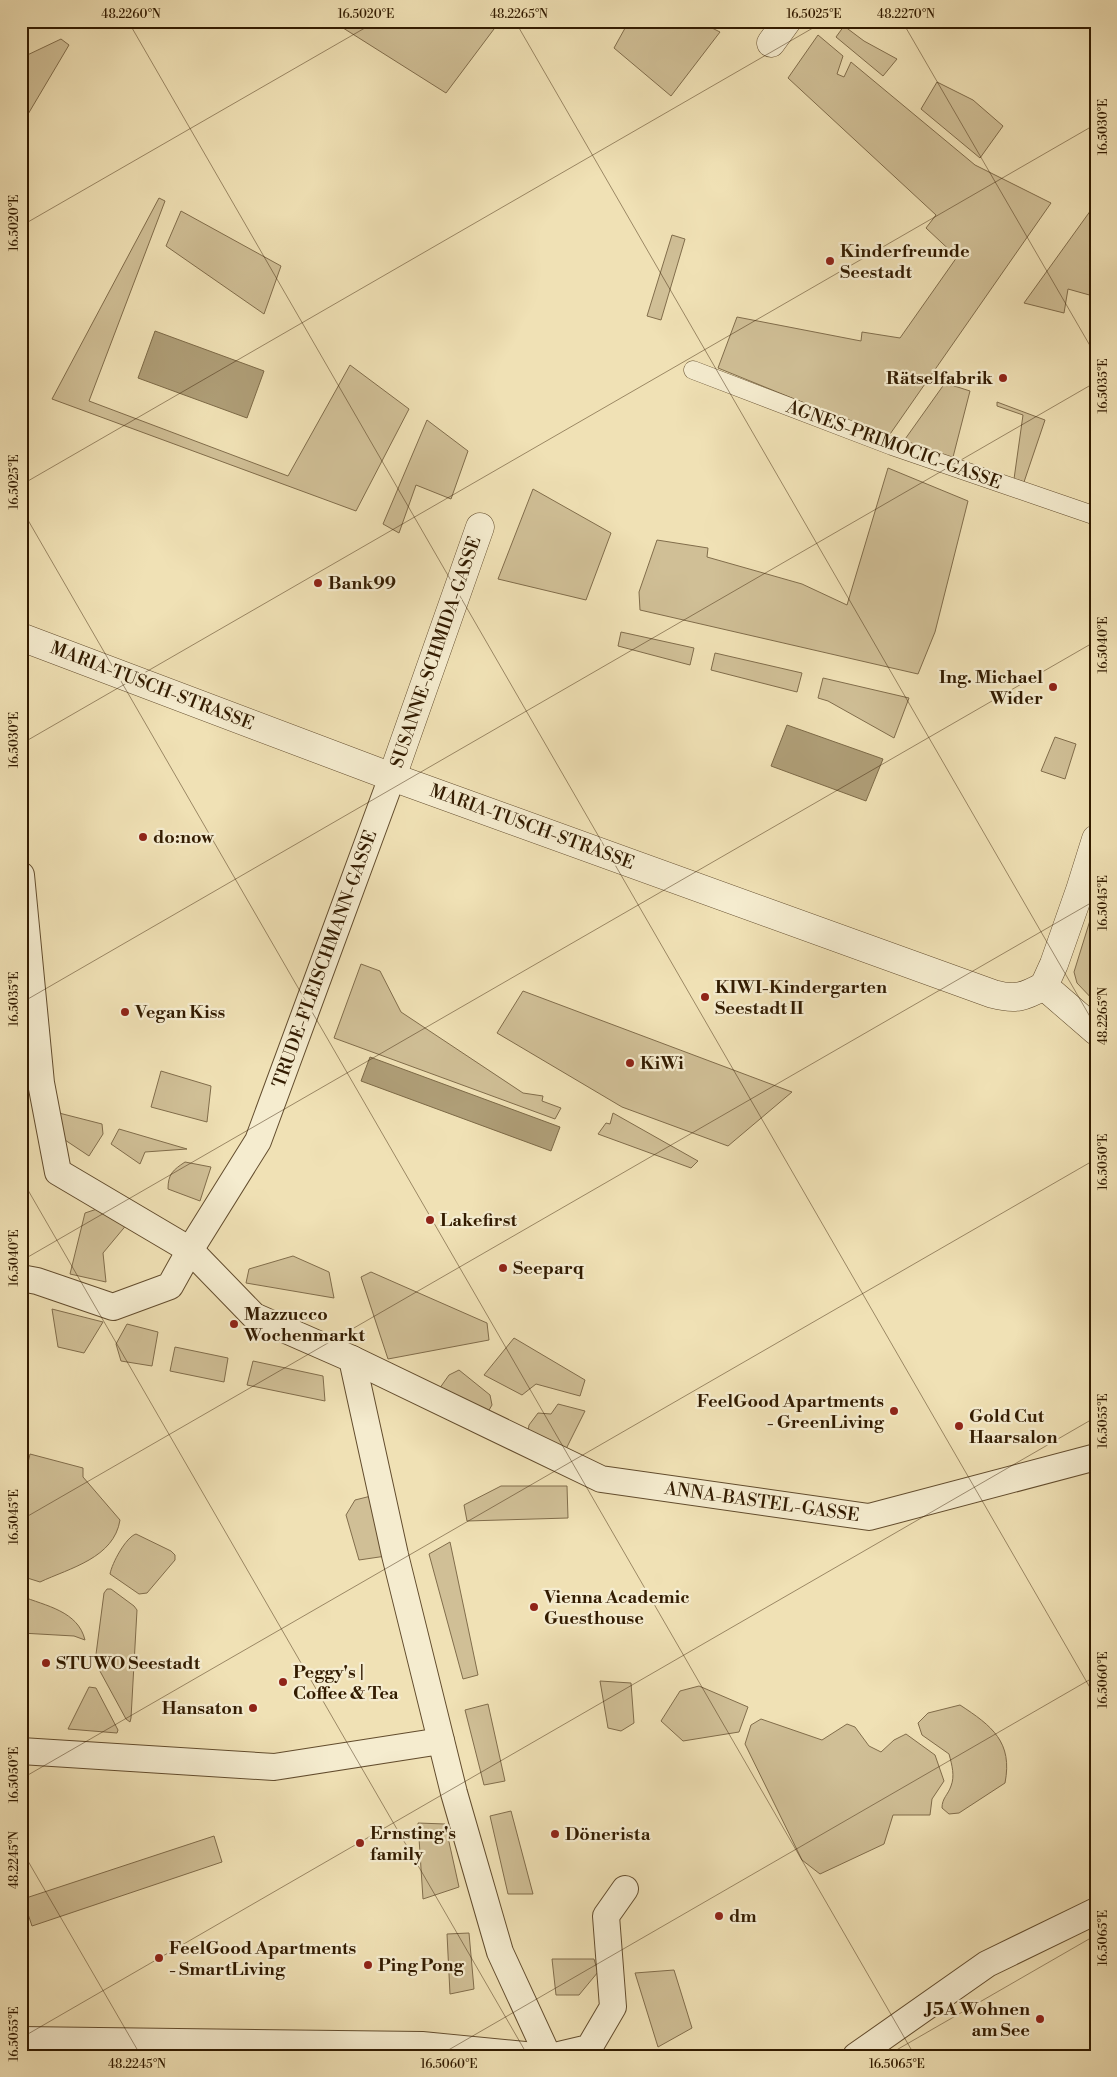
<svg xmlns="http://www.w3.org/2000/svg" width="1117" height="2077" font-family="'Libre Bodoni',serif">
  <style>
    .green { fill: #d0bf96; stroke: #816d4b }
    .water { fill: #af9e77; stroke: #7d6a47 }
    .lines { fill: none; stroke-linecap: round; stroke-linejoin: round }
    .service-casing { stroke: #624c2d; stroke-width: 19 }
    .pedestrian-casing { stroke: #624c2d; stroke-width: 28 }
    .minor-casing { stroke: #624c2d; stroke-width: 29 }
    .service { stroke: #f5eccf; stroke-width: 18 }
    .pedestrian { stroke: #f5eccf; stroke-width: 26 }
    .minor { stroke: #f5eccf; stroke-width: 28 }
    .ticks { fill: none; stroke: #321b00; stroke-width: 1; stroke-opacity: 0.45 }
    .poi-dot { fill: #8f2418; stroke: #f5eccf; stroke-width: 2 }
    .labels { text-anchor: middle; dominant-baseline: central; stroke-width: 4.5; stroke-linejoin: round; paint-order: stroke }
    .poi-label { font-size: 18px; font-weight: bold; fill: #321b00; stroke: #f5eccf; text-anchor: start }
    .street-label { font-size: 18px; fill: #321b00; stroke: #f5eccf }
    .neatline { fill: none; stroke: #321b00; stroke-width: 2 }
    .ticks-label { font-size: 12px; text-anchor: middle; fill: #321b00 }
  </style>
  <rect width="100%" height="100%" fill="#f0e1b5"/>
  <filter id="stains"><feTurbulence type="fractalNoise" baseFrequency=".004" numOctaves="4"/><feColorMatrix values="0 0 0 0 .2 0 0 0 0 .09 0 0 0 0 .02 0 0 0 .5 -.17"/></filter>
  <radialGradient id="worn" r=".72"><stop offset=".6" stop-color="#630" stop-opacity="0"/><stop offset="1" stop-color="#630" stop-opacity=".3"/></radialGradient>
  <g class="green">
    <path d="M332 21H500L446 93Z"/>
    <path d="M629 21H698L720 32 671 96 614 48Z"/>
    <path d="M844 26 864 41 897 59 883 76 836 37Z"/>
    <path d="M818 35 843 56 837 74 844 77 851 62 975 165 1051 203 888 437 718 368 737 317 861 341 862 332 900 338 957 257 926 228 936 215 788 78Z"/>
    <path d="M61 39 69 45 21 126V58Z"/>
    <path d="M937 82 973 100 1003 126 980 158 921 109Z"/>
    <path d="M159 198 165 201 89 401 288 476 350 365 409 409 356 511 52 399Z"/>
    <path d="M1096 203V288L1093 296 1068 289 1064 313 1024 303Z"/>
    <path d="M181 211 281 266 264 314 166 246Z"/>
    <path d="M672 235 685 239 661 320 647 316Z"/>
    <path d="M945 383 970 391 952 461 903 442Z"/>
    <path d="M997 402 1045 420 1024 482 1014 479 1023 415 997 406Z"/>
    <path d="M427 420 468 451 451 499 416 485 399 533 383 524Z"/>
    <path d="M888 468 968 501 935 632 918 674 640 610 639 592 657 540 708 548 707 557 802 584 847 605Z"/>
    <path d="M533 489 611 533 586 600 498 579Z"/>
    <path d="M621 632 694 648 690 665 618 646Z"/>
    <path d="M715 653 802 673 797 692 711 670Z"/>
    <path d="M823 678 909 698 894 738 828 701 818 698Z"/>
    <path d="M1055 737 1076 744 1065 779 1041 771Z"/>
    <path d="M1096 901V1003L1077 983 1074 972Z"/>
    <path d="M361 964 380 971 401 1012 523 1093 543 1096 542 1101 561 1108 555 1119 334 1038Z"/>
    <path d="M523 991 792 1092 728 1146 622 1107 497 1033Z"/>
    <path d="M161 1071 211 1086 207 1122 151 1107Z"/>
    <path d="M59 1113 102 1124 103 1134 89 1156 59 1136Z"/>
    <path d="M613 1113 698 1161 691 1168 598 1134 606 1123 610 1124Z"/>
    <path d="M119 1129 187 1149 145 1152 140 1164 111 1144Z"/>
    <path d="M185 1162 211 1167 200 1201 168 1189C168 1174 173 1170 185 1162Z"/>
    <path d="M103 1207 128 1223 103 1253 106 1282 70 1274 85 1213Z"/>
    <path d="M293 1256 329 1272 334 1298 246 1283 249 1269Z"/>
    <path d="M371 1272 487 1323 489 1340 388 1359 361 1277Z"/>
    <path d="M52 1309 103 1322 84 1353 58 1347Z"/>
    <path d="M127 1324 158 1332 152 1366 121 1361 116 1344Z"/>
    <path d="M514 1338 585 1380 580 1396 536 1384 522 1395 484 1375Z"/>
    <path d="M175 1347 228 1358 224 1382 170 1371Z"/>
    <path d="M253 1361 323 1376 325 1401 247 1385Z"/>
    <path d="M459 1370 490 1395 492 1405 482 1422 437 1392 449 1375Z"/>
    <path d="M558 1404 585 1411 566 1449 526 1444 529 1425 538 1413 551 1414Z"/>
    <path d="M30 1454 83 1468V1477L120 1520C114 1558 70 1568 40 1582L21 1576V1493Z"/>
    <path d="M501 1486H567L568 1518 467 1521 464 1505Z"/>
    <path d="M375 1495 386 1556 359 1560 346 1515 355 1500Z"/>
    <path d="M136 1534 171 1551 175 1555V1560L147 1593 139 1594 110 1574C112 1563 126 1537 136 1534Z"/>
    <path d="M450 1542 478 1675 463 1679 429 1554Z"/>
    <path d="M107 1589H111L134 1606 137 1610 131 1718 130 1722 126 1719 95 1662 104 1593Z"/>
    <path d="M21 1596C46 1606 78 1611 85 1640L74 1636 21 1633Z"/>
    <path d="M600 1681 631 1683 634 1723 621 1731 608 1728Z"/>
    <path d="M699 1686 748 1707 739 1732 683 1741 661 1721 680 1691Z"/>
    <path d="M89 1687 96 1688 118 1730 117 1733 68 1729Z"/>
    <path d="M488 1704 505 1781 484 1785 465 1710Z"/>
    <path d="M960 1705C992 1726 1013 1742 1005 1783L959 1813 949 1814 942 1808C942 1798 948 1795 951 1786 955 1776 952 1765 949 1754L922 1735 918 1723 928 1713Z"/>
    <path d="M761 1719 822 1740 847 1724 855 1727 869 1746 881 1752 894 1740 906 1734 935 1755 944 1781 932 1799 930 1815H893L884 1844 820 1874 802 1860 745 1744 751 1725Z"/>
    <path d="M511 1811 533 1894H508L490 1816Z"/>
    <path d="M418 1823 445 1824 459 1887 423 1899Z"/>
    <path d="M214 1836 222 1862 32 1926 23 1899Z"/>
    <path d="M469 1933 474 1989 450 1994 447 1934Z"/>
    <path d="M552 1959H594L598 1972 579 1995H556Z"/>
    <path d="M674 1970 692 2028 658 2047 635 1973Z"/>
  </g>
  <g class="water">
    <path d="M155 331 264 371 247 418 138 378Z"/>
    <path d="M787 725 883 759 866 801 771 766Z"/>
    <path d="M370 1057 560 1127 551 1151 361 1081Z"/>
  </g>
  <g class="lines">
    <g class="service-casing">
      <path id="service" d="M693 370 892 446 1096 516"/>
    </g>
    <g class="pedestrian-casing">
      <g id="pedestrian">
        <path d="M21 875 41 1083 58 1172 190 1250 254 1316 352 1359 395 1555 454 1793 500 1952 548 2056"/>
        <path d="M21 1278 37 1281 113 1307 170 1286 190 1250 258 1141 392 777"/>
        <path d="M352 1359 601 1479 869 1517 1096 1457"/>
        <path d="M21 1751 274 1767 441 1741"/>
        <path d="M21 2040 422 2045 535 2056"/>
        <path d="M555 2056 589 2048 613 2007 606 1916 625 1889"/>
        <path d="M856 2056 987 1964 1096 1911"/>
      </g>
    </g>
    <g class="minor-casing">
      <g id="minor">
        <path d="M771 43 787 21"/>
        <path d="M21 637 392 777 993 994C1016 1000 1024 997 1044 986"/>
        <path d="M392 777 480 527"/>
        <path d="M1044 986 1054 964 1080 890 1096 839"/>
        <path d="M1044 986 1096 1031"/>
      </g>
    </g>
    <use href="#service" class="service"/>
    <use href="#pedestrian" class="pedestrian"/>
    <use href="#minor" class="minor"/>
  </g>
  <path class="ticks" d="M128 21 1096 1698M515 21 1096 1027M902 21 1096 356M21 226 377 21M21 485 825 21M21 508 915 2056M21 744 1096 124M21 1003 1096 382M21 1178 528 2056M21 1261 1096 641M21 1520 1096 900M21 1779 1096 1159M21 1849 141 2056M21 2038 1096 1417M438 2056 1096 1676M886 2056 1096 1935"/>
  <g class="poi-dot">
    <circle cx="830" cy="261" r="5"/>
    <circle cx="1003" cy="378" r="5"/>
    <circle cx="318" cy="583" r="5"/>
    <circle cx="1053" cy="687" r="5"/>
    <circle cx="143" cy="837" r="5"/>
    <circle cx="705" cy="997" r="5"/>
    <circle cx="125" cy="1012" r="5"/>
    <circle cx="630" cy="1063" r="5"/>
    <circle cx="430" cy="1220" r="5"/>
    <circle cx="503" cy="1268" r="5"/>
    <circle cx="234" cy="1324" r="5"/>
    <circle cx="894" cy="1411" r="5"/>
    <circle cx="959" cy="1426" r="5"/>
    <circle cx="534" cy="1607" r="5"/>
    <circle cx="46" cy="1663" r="5"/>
    <circle cx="283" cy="1682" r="5"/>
    <circle cx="253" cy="1708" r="5"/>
    <circle cx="555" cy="1834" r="5"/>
    <circle cx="360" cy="1843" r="5"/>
    <circle cx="719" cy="1916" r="5"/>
    <circle cx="159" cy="1958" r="5"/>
    <circle cx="368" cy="1965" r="5"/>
    <circle cx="1040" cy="2019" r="5"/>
  </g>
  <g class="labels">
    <g class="poi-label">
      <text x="840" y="251">Kinderfreunde<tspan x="840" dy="21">Seestadt</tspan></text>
      <text x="993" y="378" text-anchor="end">Rätselfabrik</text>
      <text x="328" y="583">Bank99</text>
      <text x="1043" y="677" text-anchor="end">Ing. Michael<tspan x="1043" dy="21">Wider</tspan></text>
      <text x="153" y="837">do:now</text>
      <text x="715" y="987">KIWI-Kindergarten<tspan x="715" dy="21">Seestadt II</tspan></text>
      <text x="135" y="1012">Vegan Kiss</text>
      <text x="640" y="1063">KiWi</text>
      <text x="440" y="1220">Lakefirst</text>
      <text x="513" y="1268">Seeparq</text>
      <text x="244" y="1314">Mazzucco<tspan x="244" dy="21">Wochenmarkt</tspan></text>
      <text x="884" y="1401" text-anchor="end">FeelGood Apartments<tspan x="884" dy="21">- GreenLiving</tspan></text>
      <text x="969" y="1416">Gold Cut<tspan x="969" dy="21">Haarsalon</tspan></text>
      <text x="544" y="1597">Vienna Academic<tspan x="544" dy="21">Guesthouse</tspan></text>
      <text x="56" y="1663">STUWO Seestadt</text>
      <text x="293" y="1672">Peggy's |<tspan x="293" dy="21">Coffee &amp; Tea</tspan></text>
      <text x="243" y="1708" text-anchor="end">Hansaton</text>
      <text x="370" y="1833">Ernsting's<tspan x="370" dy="21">family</tspan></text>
      <text x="565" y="1834">Dönerista</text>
      <text x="729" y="1916">dm</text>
      <text x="169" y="1948">FeelGood Apartments<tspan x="169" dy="21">- SmartLiving</tspan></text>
      <text x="378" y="1965">Ping Pong</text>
      <text x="1030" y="2009" text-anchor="end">J5A Wohnen<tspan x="1030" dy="21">am See</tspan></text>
    </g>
    <g class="street-label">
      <text transform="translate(894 445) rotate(20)">AGNES-PRIMOCIC-GASSE</text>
      <text transform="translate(436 652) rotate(-71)">SUSANNE-SCHMIDA-GASSE</text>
      <text transform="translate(152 686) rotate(21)">MARIA-TUSCH-STRASSE</text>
      <text transform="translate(532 827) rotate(20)">MARIA-TUSCH-STRASSE</text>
      <text transform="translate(325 959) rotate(-70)">TRUDE-FLEISCHMANN-GASSE</text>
      <text transform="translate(762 1502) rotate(8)">ANNA-BASTEL-GASSE</text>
    </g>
  </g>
  <rect width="1117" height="2077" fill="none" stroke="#f0e1b5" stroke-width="55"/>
  <rect x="28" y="28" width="1062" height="2022" class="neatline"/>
  <g class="ticks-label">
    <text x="131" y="18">48.2260°N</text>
    <text x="366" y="18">16.5020°E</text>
    <text x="519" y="18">48.2265°N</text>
    <text x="814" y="18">16.5025°E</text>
    <text x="906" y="18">48.2270°N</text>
    <text transform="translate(1103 127) rotate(-90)" y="4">16.5030°E</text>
    <text transform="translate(14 223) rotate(-90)" y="4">16.5020°E</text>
    <text transform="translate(1103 386) rotate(-90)" y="4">16.5035°E</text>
    <text transform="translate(14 482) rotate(-90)" y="4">16.5025°E</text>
    <text transform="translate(1103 645) rotate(-90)" y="4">16.5040°E</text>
    <text transform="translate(14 740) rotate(-90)" y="4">16.5030°E</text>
    <text transform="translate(1103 903) rotate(-90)" y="4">16.5045°E</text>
    <text transform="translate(14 999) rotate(-90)" y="4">16.5035°E</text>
    <text transform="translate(1103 1016) rotate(-90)" y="4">48.2265°N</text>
    <text transform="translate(1103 1162) rotate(-90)" y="4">16.5050°E</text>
    <text transform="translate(14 1258) rotate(-90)" y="4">16.5040°E</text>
    <text transform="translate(1103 1421) rotate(-90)" y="4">16.5055°E</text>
    <text transform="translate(14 1517) rotate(-90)" y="4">16.5045°E</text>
    <text transform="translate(1103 1680) rotate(-90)" y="4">16.5060°E</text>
    <text transform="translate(14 1775) rotate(-90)" y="4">16.5050°E</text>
    <text transform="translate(14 1860) rotate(-90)" y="4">48.2245°N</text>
    <text transform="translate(1103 1938) rotate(-90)" y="4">16.5065°E</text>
    <text transform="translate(14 2034) rotate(-90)" y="4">16.5055°E</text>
    <text x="137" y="2068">48.2245°N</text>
    <text x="449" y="2068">16.5060°E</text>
    <text x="897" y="2068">16.5065°E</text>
  </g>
  <rect width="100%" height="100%" filter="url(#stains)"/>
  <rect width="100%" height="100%" fill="url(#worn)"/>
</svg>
